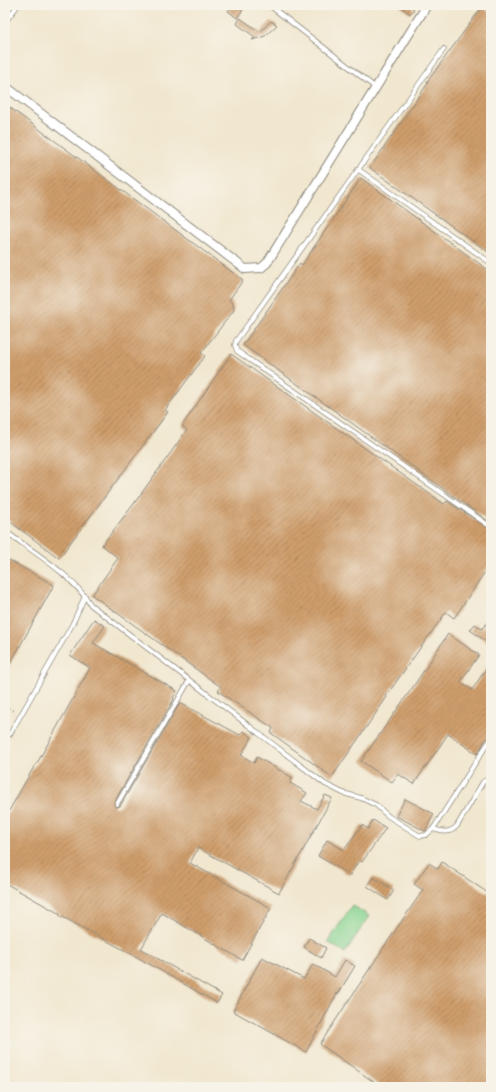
<svg xmlns="http://www.w3.org/2000/svg" width="496" height="1092" font-family="Dekko,sans-serif">
  <style>
    .pitch { fill: #89d492; stroke: #5a805e }
    .building { fill: url(#building-hatch) }
    .lines { fill: none; stroke-linecap: round; stroke-linejoin: round }
    .service-casing { stroke: #8e897d; stroke-width: 5.5 }
    .minor-casing { stroke: #8e897d; stroke-width: 10 }
    .path { stroke: #8e897d; stroke-width: 1.5; stroke-dasharray: 1 3; stroke-linecap: butt }
    .service { stroke: #fff; stroke-width: 4 }
    .minor { stroke: #fff; stroke-width: 8 }
  </style>
  <defs>
    <pattern id="building-hatch" width="6" height="6" patternUnits="userSpaceOnUse"><rect width="6" height="6" fill="#cf9e6c"/><path d="M-1 1l2-2M0 6l6-6M5 7l2-2" fill="none" stroke="#a88159"/></pattern>
  </defs>
  <rect width="100%" height="100%" fill="#f7f3e8"/>
  <filter id="ink" filterUnits="userSpaceOnUse"><feTurbulence type="fractalNoise" baseFrequency=".025" numOctaves="2"/><feDisplacementMap in="SourceGraphic" scale="8" xChannelSelector="R" yChannelSelector="G"/><feConvolveMatrix kernelMatrix="1 2 1 2 8 2 1 2 1" color-interpolation-filters="sRGB"/></filter>
  <filter id="wash" filterUnits="userSpaceOnUse"><feTurbulence type="fractalNoise" baseFrequency=".012" numOctaves="4" result="noise"/><feDisplacementMap in="SourceGraphic" scale="16" xChannelSelector="R" yChannelSelector="G"/><feGaussianBlur stdDeviation="0.9" result="paint"/><feColorMatrix in="noise" values="0 0 0 0 0 0 0 0 0 0 0 0 0 0 0 0 0 1.4 0 .05"/><feComposite in="paint" operator="in"/></filter>
  <g filter="url(#wash)">
    <rect width="100%" height="100%" fill="#f1e7cf"/>
    <path class="pitch" d="M352 905 369 916 345 953 328 942Z"/>
    <g id="blocks">
      <g class="building">
        <path d="M232 5H246L237 18 228 11Z"/>
        <path d="M399 5H409L414 9 410 14Z"/>
        <path d="M482 7 491 13V254L370 168 428 83 427 82Z"/>
        <path d="M240 18 260 32 271 21 277 25 265 36 252 40 255 37 237 24Z"/>
        <path d="M5 104 243 280 229 300 233 304 234 310 201 353 205 356 165 410 168 412 59 558 5 518Z"/>
        <path d="M361 178 491 272V523L243 345 300 263 302 265Z"/>
        <path d="M231 354 444 504 447 501 491 530V563L454 618 446 612 386 696 387 697 332 777 271 733 273 728 218 691 221 687 92 595 118 558 102 545 133 505 187 430 182 426Z"/>
        <path d="M5 558 54 585 5 673Z"/>
        <path d="M491 618V645L470 630 475 624 482 629Z"/>
        <path d="M94 619 105 626 93 643 177 691 173 698 174 699 114 802 115 807H117L120 806 180 703 240 735 243 731 252 737 241 755 254 763 257 757 293 778 290 783 307 793 301 801 317 809 325 795 332 798 279 893 198 848 190 863 271 908 242 960 162 913 141 949 222 995 217 1003 137 957 59 915 60 914 5 883V818L35 765H36L90 668 70 655Z"/>
        <path d="M448 634 479 655 460 682 472 690 491 661V735L485 741 477 754 448 734 414 784 398 774 392 782 361 761 415 684Z"/>
        <path d="M405 799 434 814 425 831 396 816Z"/>
        <path d="M373 820 386 828 362 862 359 860 350 875 318 856 327 840 344 850 362 825 368 829Z"/>
        <path d="M442 862 491 895V1087H381L320 1044 386 944 423 890 414 884 429 863 438 869Z"/>
        <path d="M373 877 394 890 388 900 367 886Z"/>
        <path d="M309 938 326 948 321 958 304 947Z"/>
        <path d="M262 957 304 979 313 964 335 977 345 960 355 966 338 994 337 993 306 1052 233 1011Z"/>
      </g>
    </g>
  </g>
  <g filter="url(#ink)">
    <use href="#blocks" fill-opacity="0" stroke="#8e897d" stroke-width="1"/>
    <g class="lines">
      <g class="service-casing">
        <g id="service">
          <path d="M269 5 376 88"/>
          <path d="M5 22 18 5"/>
          <path d="M444 49 236 341 235 345 237 351 491 527"/>
          <path d="M359 170 491 263"/>
          <path d="M5 531C36 554 70 573 91 605L325 784 343 793 361 798 376 805 388 816 420 836 426 835 433 829 488 743 491 742"/>
          <path d="M10 734 72 625 85 596"/>
          <path d="M117 804 189 681"/>
          <path d="M433 829C444 832 449 834 457 826L483 782 486 780H491"/>
        </g>
      </g>
      <g class="minor-casing">
        <path id="minor" d="M5 86 245 269 261 268 267 263 427 5"/>
      </g>
      <path class="path" d="M5 706 15 712"/>
      <use href="#service" class="service"/>
      <use href="#minor" class="minor"/>
    </g>
  </g>
  <rect width="496" height="1092" fill="none" stroke="#f7f3e8" stroke-width="20"/>
</svg>
